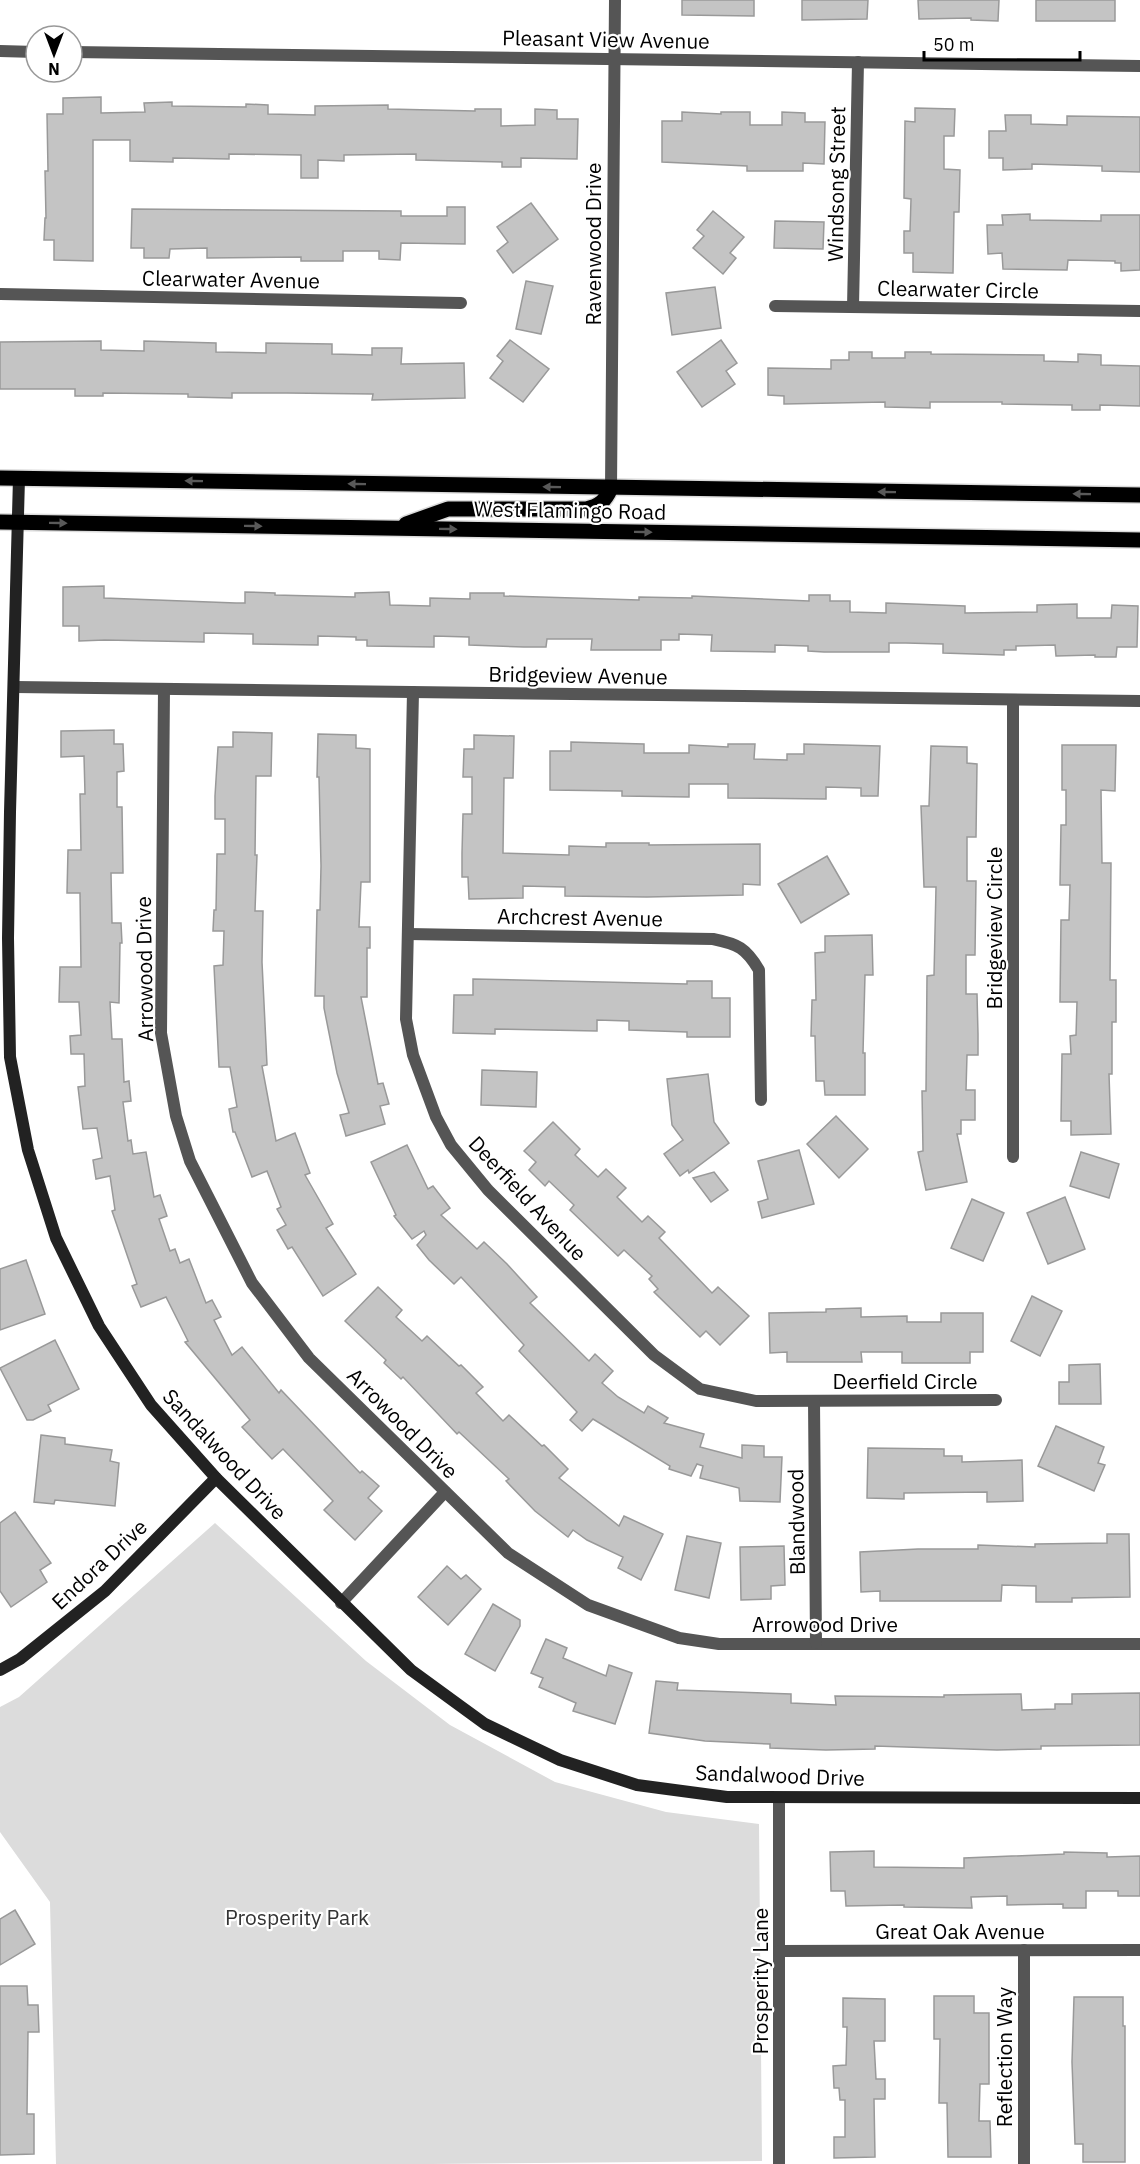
<svg xmlns="http://www.w3.org/2000/svg" width="1140" height="2164" font-family="'IBM Plex Sans',sans-serif">
  <style>
    .green { fill: #dcdcdc }
    .building { fill: #c4c4c4; stroke: #999; stroke-width: 1.5 }
    .lines { fill: none; stroke-linecap: round; stroke-linejoin: round }
    .primary-casing { stroke: #dbdbdb; stroke-width: 18 }
    .street { stroke: #555; stroke-width: 12 }
    .secondary { stroke: #222; stroke-width: 12 }
    .primary { stroke: #000; stroke-width: 15 }
    .oneway { fill: #595959 }
    .labels { text-anchor: middle; dominant-baseline: central; stroke-width: 4.5; stroke-linejoin: round; paint-order: stroke }
    .street-label { font-size: 21px; fill: #000; stroke: #fff }
    .park-label { font-size: 21px; fill: #333; stroke: #fff }
  </style>
  <rect width="100%" height="100%" fill="#fff"/>
  <path class="green" d="M215 1523 366 1661 450 1725 555 1782 666 1812 759 1824 762 2161 430 2164H56L50 1902 0 1832V1707L19 1697Z"/>
  <g class="building">
    <path d="M682 0H754V16L682 15Z"/>
    <path d="M802 0H868L867 19 802 20Z"/>
    <path d="M918 0H999L998 21 971 20V18L919 19Z"/>
    <rect x="1036" y="0" width="79" height="21"/>
    <path d="M101 97V113L145 112 144 103 172 102V106L246 107V104L268 105V114L315 115V106L388 105V109L475 111V109H501V126L535 125V109L557 110V119H578L577 159 521 158V167H502V162L416 160V154L344 155V161L318 160V178H301V155L229 154V159L173 158V162L130 161V140H93V261L54 260V240H44L45 218H46L45 171H48L47 114H63V98Z"/>
    <path d="M915 108 955 109 954 136H944V169L960 170 959 212H954L953 273 913 272V253H904V231H910L911 199 904 198 905 121 915 122Z"/>
    <path d="M682 112 721 114V112H750V125H782V112L805 113V122H825L824 164 803 163V171H747V166L662 162V121H682Z"/>
    <path d="M1005 115H1031V124L1067 125V116L1140 117V172L1102 171V166L1032 164V169L1003 170V158H989V131H1006Z"/>
    <path d="M531 203 558 239 513 273 497 251 508 242 497 227Z"/>
    <path d="M447 207H465V244L401 243 400 260 379 259V251H343V261H301V257L207 258V248L170 249 169 258H144V248H131L132 209 401 211V216H447Z"/>
    <path d="M713 211 744 237 730 253 736 258 723 274 693 248 704 236 697 230Z"/>
    <path d="M1030 214V220L1101 221V215H1140V270L1121 271V263H1115V261L1068 260 1067 270 1003 269 1002 253 988 254 987 225H1003L1002 215Z"/>
    <path d="M775 221 824 222 823 249 774 248Z"/>
    <path d="M526 281 553 286 541 334 516 329Z"/>
    <path d="M715 287 721 328 672 335 666 293Z"/>
    <path d="M510 340 549 369 523 402 490 378 503 361 497 356Z"/>
    <path d="M721 340 737 363 726 371 735 384 702 407 677 372Z"/>
    <path d="M101 341V350L144 351V341L216 343V352L266 353V343L332 344V354L372 355V348H402L401 364 464 363 465 398 372 400 373 394 287 393H232V398L188 397V394L103 393V396H75V389H0V342Z"/>
    <path d="M849 352H872V358H905V352H931V354L1044 355V361L1078 362V354L1101 355V365L1140 366V406L1100 405V410H1072V405L1002 404V402H930V408L885 407V402L784 404V396L768 395V368L831 369V360H849Z"/>
    <path d="M104 586V598L236 603H245V592L275 593V595L355 597V593L389 592 390 605 430 606V598L470 599V593H504V596L639 600V597L692 598V596L809 601V595H830V601H850V612L886 613V603L965 606V613L1037 612V605L1077 604V618H1111L1112 605 1138 606 1137 647H1117L1116 657H1095V655L1056 656 1055 645 1016 646V650H1004V655L943 653V644L906 643H889V652H824L808 651V646L775 645V652L711 651 712 635 679 634V640H661V650H591L592 639H547L546 647H524L469 645V637L434 636V647L367 646V640H356V637L318 636V645L253 644V634L204 633V642L105 640 79 641V626H63V587Z"/>
    <path d="M114 730V744H123L124 771 117 772V807H122L123 873H111L112 923H121L122 943H120L119 1003 110 1002 112 1039H122L124 1082 129 1081 131 1101 123 1102 128 1141 131 1140 133 1154 146 1152 154 1197 160 1195 167 1216 159 1219 170 1251 175 1249 180 1263 189 1259 206 1303 212 1300 221 1317 214 1320 232 1355 242 1347 279 1393 281 1390 360 1473 362 1471 379 1486 368 1498 382 1511 355 1540 324 1510 333 1501 283 1449 272 1459 242 1427 250 1420 185 1342 188 1341 166 1297 141 1307 132 1286 137 1284 112 1211 115 1210 110 1176 96 1179 93 1160 102 1158 97 1128 83 1129 78 1087 85 1086 84 1054H71L70 1036 81 1035 79 1002H59L60 967H81L80 893H67L68 850H81L80 794H85L84 756 61 757V731Z"/>
    <path d="M233 732 272 733 271 776H256L255 855H257L255 911H263L262 962 267 1065 262 1066 276 1141 295 1133 310 1173 305 1175 333 1224 326 1228 356 1274 323 1296 292 1247 288 1249 277 1230 286 1225 277 1209 281 1207 267 1171 252 1177 235 1132H233L229 1109 237 1107 230 1067H219L214 966 223 965 224 931H213L214 910H216L217 854H225V819H215V796L218 747H233Z"/>
    <path d="M318 734 356 735V748L370 749V882H361L359 927H370V948H367V997H361L378 1084 383 1083 389 1104 380 1106 385 1124 346 1136 340 1115 349 1113 337 1073 324 1008V996H315L317 910H320L321 866 319 777H317Z"/>
    <path d="M474 735 514 736 513 778H504L503 853 569 855V846L606 847V843H649V845L760 844V885L743 884V895L647 897 565 896V887L523 886V898L469 899 468 877H462V853L463 814H472V777H463L464 749H474Z"/>
    <path d="M571 742 644 744V753H689V745L728 747V744H755L754 759 787 760V754H804V744L880 746 878 796H861V788L826 787V799L728 798V784H689V797L622 796V791L550 790V751H571Z"/>
    <path d="M1062 745H1116L1115 791 1101 790 1102 863H1111L1110 980H1116V1022H1112V1074H1109L1111 1134 1071 1135V1121H1061L1062 1054H1071L1070 1036 1076 1035 1077 1002H1060L1061 920H1069L1070 885H1060L1061 825H1066V790H1062Z"/>
    <path d="M931 746 967 747V763L977 764 976 837H967V881H976L975 955H966V994H977L978 1034V1055H967L966 1090H975V1120H961V1134H957L967 1182 926 1190 918 1152 923 1151 922 1091H926L927 976 934 975 936 887H924L921 806H929Z"/>
    <path d="M827 856 849 894 801 923 778 884Z"/>
    <path d="M872 935 873 975H865L863 1053H865V1095H825L824 1081H816L815 1036H811L812 1000H816L815 953 825 952V936Z"/>
    <path d="M473 979 687 984V981H712V998H730V1037H687V1032L629 1030V1021L597 1020V1031L495 1029V1034L453 1033 454 995H473Z"/>
    <path d="M482 1070 537 1072 536 1107 481 1105Z"/>
    <path d="M708 1074 714 1122 729 1143 689 1173 688 1170 680 1176 664 1154 683 1140 672 1125 667 1079Z"/>
    <path d="M836 1116 868 1149 839 1178 807 1144Z"/>
    <path d="M553 1122 580 1149 575 1155 598 1177 606 1169 626 1188 617 1197 642 1222 648 1216 665 1232 659 1238 712 1293 718 1287 749 1316 720 1345 706 1331 700 1337 654 1292 658 1289 649 1279 652 1276 624 1250 618 1256 570 1210 574 1205 549 1181 545 1186 529 1170 536 1162 524 1151Z"/>
    <path d="M407 1145 428 1189 433 1186 450 1208 441 1215 477 1249 484 1242 507 1264 537 1297 530 1303 589 1361 595 1354 613 1371 602 1383 618 1397 644 1413 648 1406 668 1418 664 1423 704 1434 700 1447 742 1458V1445L764 1446V1457H782L780 1502 740 1501 739 1488 700 1478 703 1466 697 1464 691 1476 669 1469 670 1466 593 1419 582 1431 570 1420 577 1412 519 1351 524 1345 461 1277 454 1284 429 1260 417 1245 426 1235 424 1231 412 1239 394 1216 396 1215 371 1162Z"/>
    <path d="M799 1150 814 1204 762 1218 758 1202 768 1199 758 1161Z"/>
    <path d="M1081 1152 1119 1164 1109 1198 1070 1186Z"/>
    <path d="M714 1172 728 1190 711 1202 693 1178Z"/>
    <path d="M1065 1197 1085 1249 1048 1264 1027 1213Z"/>
    <path d="M972 1199 1004 1213 983 1261 951 1248Z"/>
    <path d="M26 1260 45 1314 0 1330V1269Z"/>
    <path d="M378 1287 402 1310 396 1317 422 1341 427 1336 459 1366 461 1365 483 1387 476 1393 503 1421 509 1415 542 1446 544 1445 568 1469 559 1478 619 1526 624 1516 663 1534 641 1580 618 1568 623 1557 587 1540 573 1530 568 1537 535 1511 506 1481 509 1479 459 1432 457 1434 403 1377 401 1379 384 1363 386 1360 345 1321Z"/>
    <path d="M1032 1296 1062 1311 1040 1356 1011 1341Z"/>
    <path d="M861 1308V1317L907 1316V1322H941V1313H983V1352H970V1363H902V1352H861L862 1362H787V1352L770 1353 769 1313 826 1312V1309Z"/>
    <path d="M55 1340 79 1389 48 1405 51 1411 33 1420H27L0 1368Z"/>
    <path d="M1100 1364 1101 1404H1059V1382H1069V1365Z"/>
    <path d="M1056 1426 1104 1447 1098 1463 1105 1465 1094 1491 1038 1466Z"/>
    <path d="M41 1435 65 1438V1444L112 1450 110 1461 119 1463 115 1506 55 1500 54 1504 34 1502Z"/>
    <path d="M868 1448 944 1449V1456H962V1462L1022 1460 1023 1501 987 1502V1492L904 1493V1499L867 1498Z"/>
    <path d="M15 1512 51 1563 40 1570 47 1582 11 1607 0 1591V1523Z"/>
    <path d="M1107 1534H1129L1130 1597 1072 1598V1602H1036V1586L1002 1585 1001 1601H880V1591L861 1592 860 1552 918 1549H978V1545L1035 1547V1544L1107 1543Z"/>
    <path d="M687 1536 721 1543 709 1598 675 1590Z"/>
    <path d="M784 1546 785 1585 771 1586V1599L741 1600 740 1547Z"/>
    <path d="M447 1566 461 1579 466 1575 481 1589 448 1625 418 1597Z"/>
    <path d="M493 1604 520 1620V1626L495 1671 465 1654Z"/>
    <path d="M546 1639 567 1648 563 1658 606 1676 609 1665 632 1673 615 1724 573 1711 576 1703 539 1687 543 1678 531 1673Z"/>
    <path d="M656 1681 678 1683 677 1690 791 1694V1703L836 1705 835 1696 944 1697V1695L1021 1694 1022 1710 1055 1709V1704H1072V1694L1140 1693V1745L1041 1746V1749L997 1750 875 1746V1749L826 1750 770 1748V1744L705 1741 649 1733Z"/>
    <path d="M874 1851V1867L964 1868V1858L1064 1854V1852L1107 1853V1857L1140 1856V1896H1118V1891H1086V1908H1063V1904L1007 1905V1896L971 1897 972 1908 904 1907V1905L846 1906 845 1891H831L830 1852Z"/>
    <path d="M15 1910 35 1944 0 1965V1919Z"/>
    <path d="M0 1986H27L28 2005H38L39 2032H28L27 2114H34V2154L0 2155Z"/>
    <path d="M934 1996H974V2013H989V2084H980L979 2121H990L991 2157H948L947 2103H939L940 2039H934Z"/>
    <path d="M1074 1997H1123V2026H1125V2162H1083V2144H1075L1072 2062Z"/>
    <path d="M843 1998 885 1999V2041H874L876 2079H885V2099H874L875 2157 834 2158V2137H845V2100H840L839 2088H834L833 2066 846 2065 847 2027H843Z"/>
  </g>
  <g class="lines">
    <g class="primary-casing">
      <g id="primary">
        <path d="M0 478 1140 495"/>
        <path d="M0 522 1140 540"/>
        <path d="M406 524 448 509H586C600 506 605 501 611 488"/>
      </g>
    </g>
    <g class="street">
      <path d="M0 51 36 52"/>
      <path d="M72 52 1140 66"/>
      <path d="M0 294 461 303"/>
      <path d="M775 306 1140 311"/>
      <path d="M853 307 858 62"/>
      <path d="M611 488 615 0"/>
      <path d="M15 687 1140 701"/>
      <path d="M164 689 161 1033 176 1116 190 1161 252 1283 309 1358 508 1553 588 1605 679 1638 719 1644H1140"/>
      <path d="M413 692 406 1019 413 1055 436 1117 451 1145 488 1190 654 1355 700 1389 756 1401 996 1400"/>
      <path d="M1013 700V1157"/>
      <path d="M408 934 713 939C738 944 746 948 759 970L761 1100"/>
      <path d="M814 1401 816 1643"/>
      <path d="M341 1603 445 1492"/>
      <path d="M779 1798V2164"/>
      <path d="M779 1951 1140 1950"/>
      <path d="M1024 2164V1950"/>
    </g>
    <g class="secondary">
      <path d="M19 478 10 812 8 938 10 1057 28 1150 56 1238 99 1326 151 1405 216 1478 411 1670 485 1724 560 1760 637 1785 727 1797 1140 1798"/>
      <path d="M0 1670 20 1659 105 1591 216 1478"/>
    </g>
    <use href="#primary" class="primary"/>
  </g>
  <defs><path id="oneway-solid" d="M-6-.8H1V-3.2L6.5 0L1 3.2V.8H-6Z" transform="scale(1.5)"/></defs>
  <g class="oneway">
    <use href="#oneway-solid" transform="translate(194 481) rotate(-179)"/>
    <use href="#oneway-solid" transform="translate(357 484) rotate(-179)"/>
    <use href="#oneway-solid" transform="translate(552 487) rotate(-179)"/>
    <use href="#oneway-solid" transform="translate(887 492) rotate(-179)"/>
    <use href="#oneway-solid" transform="translate(1082 494) rotate(-179)"/>
    <use href="#oneway-solid" transform="translate(58 523) rotate(1)"/>
    <use href="#oneway-solid" transform="translate(253 526) rotate(1)"/>
    <use href="#oneway-solid" transform="translate(448 529) rotate(1)"/>
    <use href="#oneway-solid" transform="translate(643 532) rotate(1)"/>
  </g>
  <g class="labels">
    <g class="street-label">
      <text transform="translate(606 39) rotate(1)">Pleasant View Avenue</text>
      <text transform="translate(836 184) rotate(-89)">Windsong Street</text>
      <text transform="translate(593 244) rotate(-90)">Ravenwood Drive</text>
      <text transform="translate(231 279) rotate(1)">Clearwater Avenue</text>
      <text transform="translate(958 289) rotate(1)">Clearwater Circle</text>
      <text transform="translate(570 510) rotate(1)">West Flamingo Road</text>
      <text transform="translate(578 675) rotate(1)">Bridgeview Avenue</text>
      <text transform="translate(580 917) rotate(1)">Archcrest Avenue</text>
      <text transform="translate(994 928) rotate(-90)">Bridgeview Circle</text>
      <text transform="translate(144 969) rotate(-91)">Arrowood Drive</text>
      <text transform="translate(528 1198) rotate(47)">Deerfield Avenue</text>
      <text x="905" y="1381">Deerfield Circle</text>
      <text transform="translate(403 1423) rotate(45)">Arrowood Drive</text>
      <text transform="translate(225 1454) rotate(47)">Sandalwood Drive</text>
      <text transform="translate(796 1522) rotate(-91)">Blandwood</text>
      <text transform="translate(99 1564) rotate(-43)">Endora Drive</text>
      <text x="825" y="1624">Arrowood Drive</text>
      <text transform="translate(780 1775) rotate(2)">Sandalwood Drive</text>
      <text x="960" y="1931">Great Oak Avenue</text>
      <text transform="translate(760 1981) rotate(-90)">Prosperity Lane</text>
      <text transform="translate(1004 2057) rotate(-90)">Reflection Way</text>
    </g>
    <g class="park-label">
      <text x="297" y="1917">Prosperity Park</text>
    </g>
  </g>
  <g transform="translate(54 54) rotate(180)"><circle r="28" fill="#ffffff" stroke="#999999" stroke-width="1.5"/>
  <path d="M0-4.5L10 22L0 15L-10 22Z" fill="#000000"/>
  <text y="-9" font-size="16" font-weight="bold" text-anchor="middle" fill="#000000">N</text>
  </g>
  <path d="M924 51v9h156v-9" fill="none" stroke="#000000" stroke-width="3"/>
  <text x="933" y="51" font-size="18" fill="#000000" stroke="#ffffff" stroke-width="4.5" paint-order="stroke">50 m</text>
</svg>
